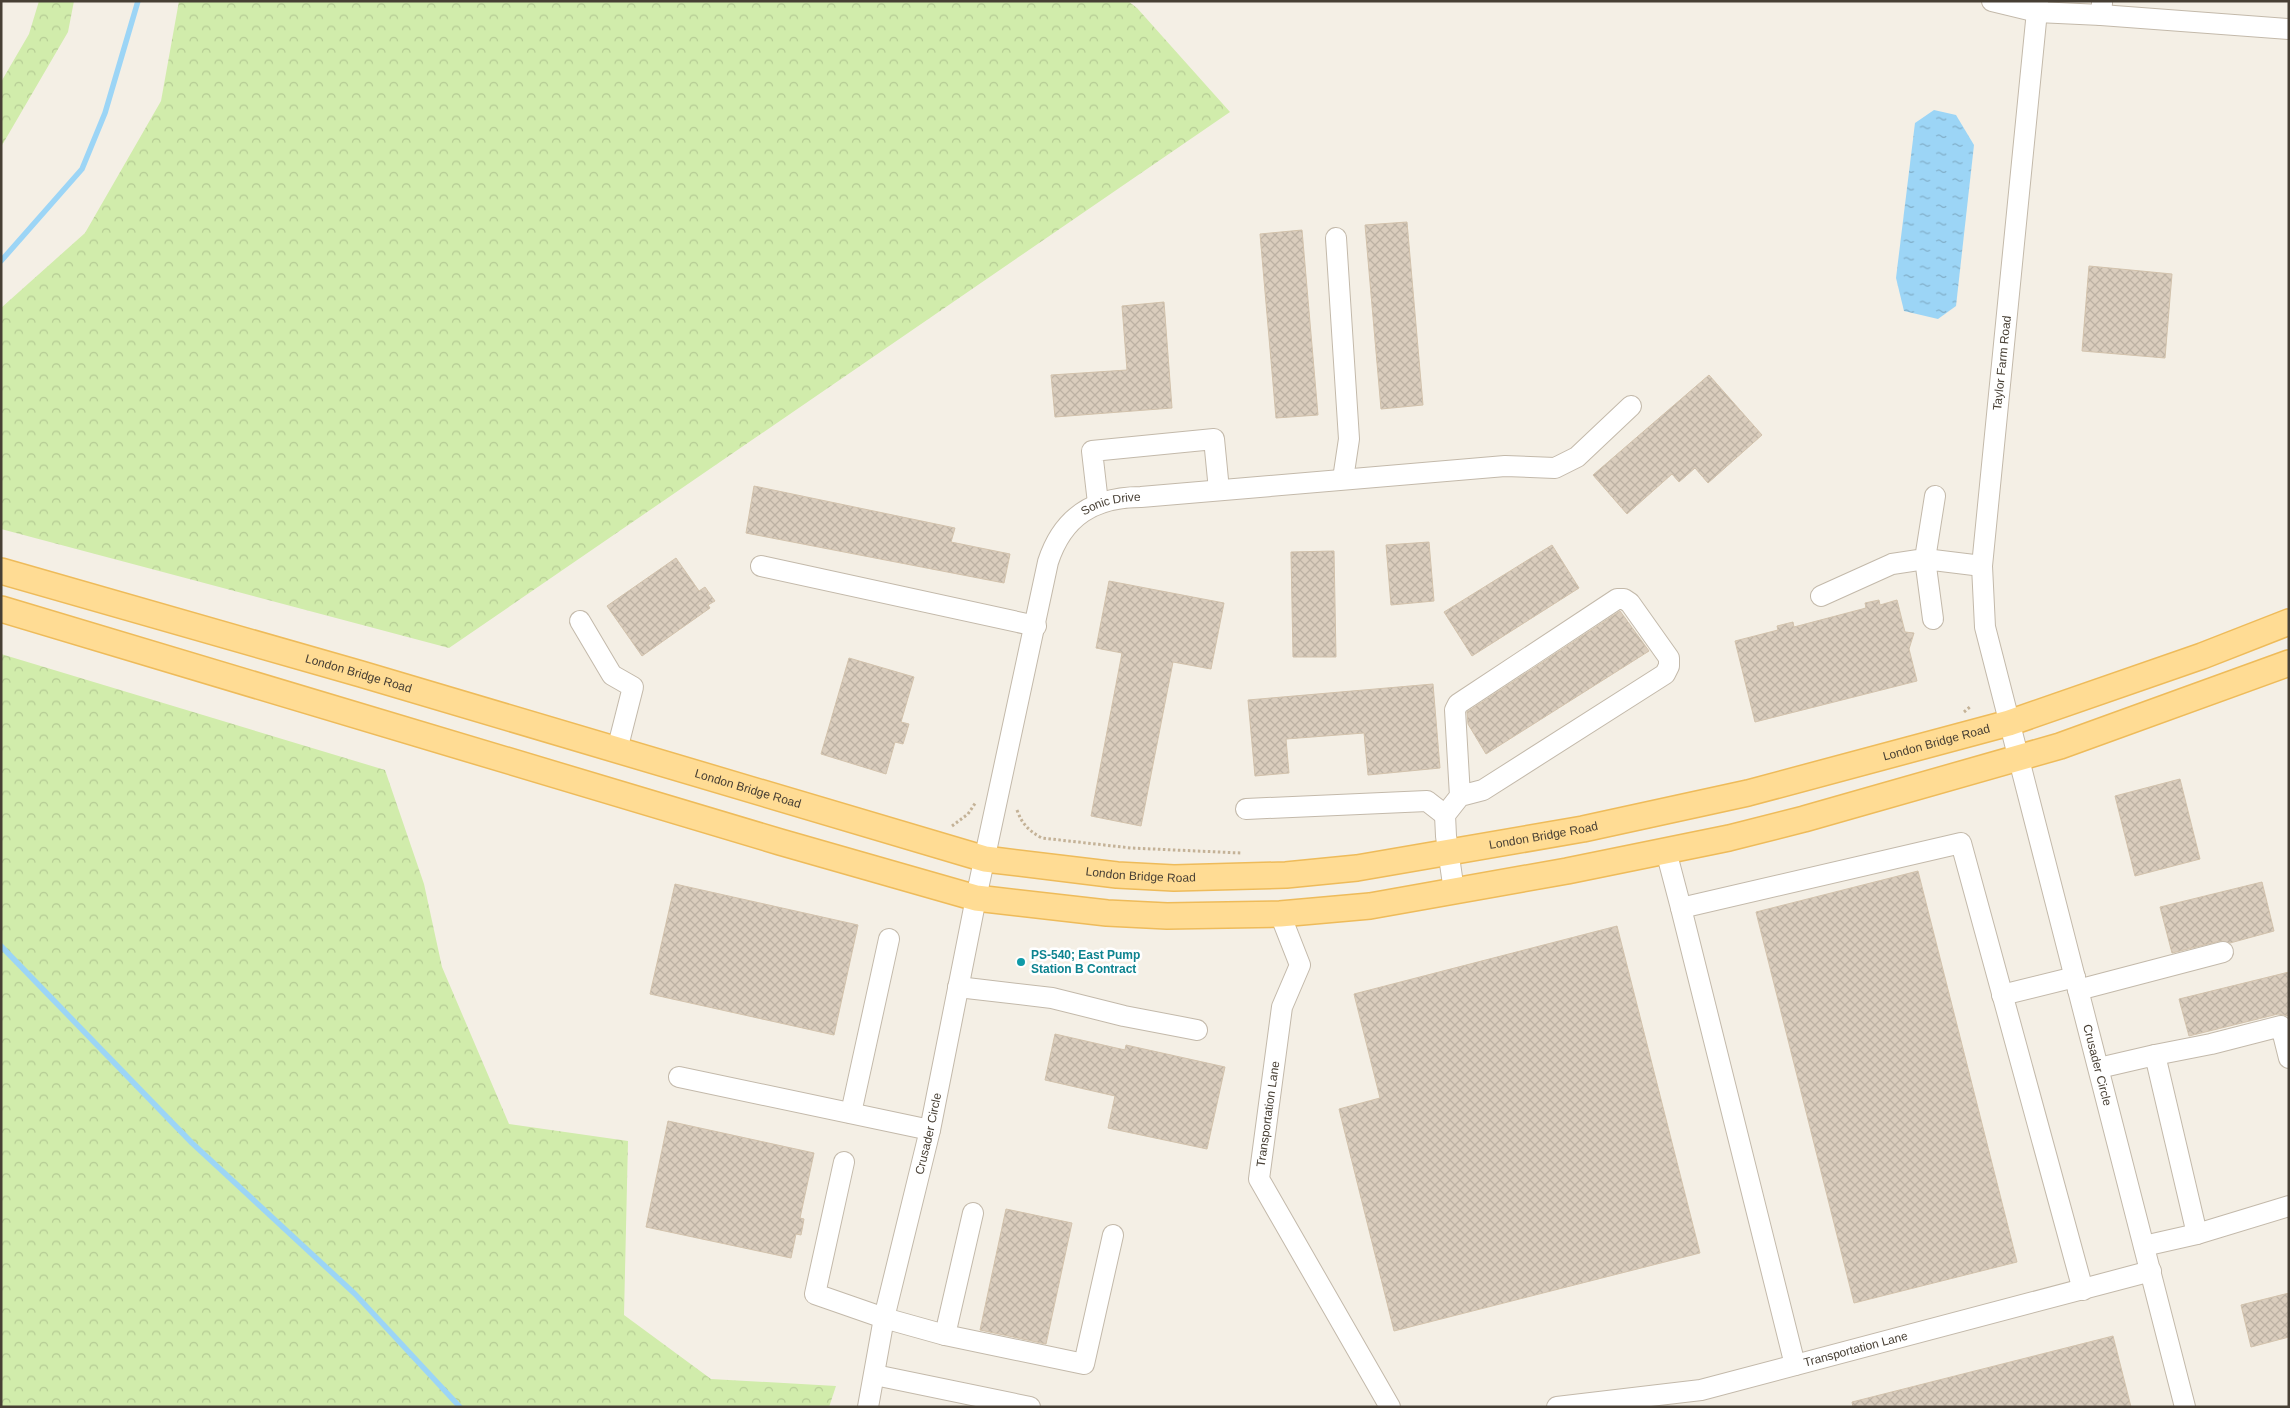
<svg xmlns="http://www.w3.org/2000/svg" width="2290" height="1408" font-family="Arial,sans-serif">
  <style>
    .forest { fill: url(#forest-crowns) }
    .water { fill: url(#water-ripples) }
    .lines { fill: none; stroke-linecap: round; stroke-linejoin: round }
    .stream { stroke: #9cd5f6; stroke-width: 5.5 }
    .building { fill: url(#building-cross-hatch); stroke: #d2c2ac }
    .minor-casing { stroke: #c3b9aa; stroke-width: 22 }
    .major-casing { stroke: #eebb5a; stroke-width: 28 }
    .path { stroke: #c4b297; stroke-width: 3; stroke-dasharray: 2.5 2.5; stroke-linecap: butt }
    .minor { stroke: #fff; stroke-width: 20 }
    .major { stroke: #ffdc94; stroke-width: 25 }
    .culture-dot { fill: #0f9aa8; stroke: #fff; stroke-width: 2 }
    .labels { text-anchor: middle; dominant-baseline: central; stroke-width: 5; stroke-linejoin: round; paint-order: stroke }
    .street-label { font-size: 12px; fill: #473f34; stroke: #fff }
    .culture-label { font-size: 12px; font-weight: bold; fill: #0d838f; stroke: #fff; text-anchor: start }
  </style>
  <defs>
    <pattern id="forest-crowns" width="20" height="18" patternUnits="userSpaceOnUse" patternTransform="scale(1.25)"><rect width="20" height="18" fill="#d1ecab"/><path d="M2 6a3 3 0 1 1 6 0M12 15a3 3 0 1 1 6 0" fill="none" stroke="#b5cb94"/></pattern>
    <pattern id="water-ripples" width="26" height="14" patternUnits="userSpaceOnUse" patternTransform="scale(1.25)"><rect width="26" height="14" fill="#9cd5f6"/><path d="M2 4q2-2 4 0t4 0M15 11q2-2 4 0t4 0" fill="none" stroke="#81aec8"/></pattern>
    <pattern id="building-cross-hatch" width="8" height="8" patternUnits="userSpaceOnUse" patternTransform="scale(1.25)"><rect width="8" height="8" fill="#dacdbd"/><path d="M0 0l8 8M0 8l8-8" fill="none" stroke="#bcb1a3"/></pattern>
  </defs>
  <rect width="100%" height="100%" fill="#f4efe5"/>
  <g class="forest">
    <path d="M39 1H74L68 32 1 147V82L29 34Z"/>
    <path d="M179 1H1128L1137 8 1230 112 449 648 1 529V308L85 233 161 101Z"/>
    <path d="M1 654 385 770 424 884 442 967 509 1124 628 1141 624 1315 711 1379 836 1386 829 1407H1Z"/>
  </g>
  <path class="water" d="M1934 110 1956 115 1974 145 1956 306 1938 319 1904 311 1896 278 1915 123Z"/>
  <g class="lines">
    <g class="stream">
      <path d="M1 261 82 169 105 113 138 1"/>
      <path d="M1 946 192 1143 355 1294 460 1407"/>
    </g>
  </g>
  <g class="building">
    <path d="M1407 222 1423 405 1381 409 1365 225Z"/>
    <path d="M1302 230 1318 415 1276 418 1260 234Z"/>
    <path d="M2089 266 2172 274 2165 358 2082 351Z"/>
    <path d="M1164 302 1172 408 1055 417 1051 375 1127 370 1122 306Z"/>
    <path d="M1709 375 1762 435 1708 483 1695 468 1679 482 1672 474 1627 514 1593 475Z"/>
    <path d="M754 486 955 528 951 542 1010 554 1004 583 746 533Z"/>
    <path d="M1429 542 1434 601 1391 605 1386 545Z"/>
    <path d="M1552 545 1579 588 1472 656 1444 612Z"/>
    <path d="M1334 551 1336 657H1293L1291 552Z"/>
    <path d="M676 558 699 591 705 587 715 601 708 605 710 608 642 656 607 606Z"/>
    <path d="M1109 581 1224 603 1211 669 1173 662 1141 826 1091 816 1122 653 1096 648Z"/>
    <path d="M1879 600 1880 605 1897 600 1905 632 1914 633 1909 649 1917 681 1755 722 1735 641 1778 630 1777 626 1793 622 1794 627 1866 608 1865 603Z"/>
    <path d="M1620 611 1649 651 1486 754 1468 724 1467 712Z"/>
    <path d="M849 658 914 677 901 722 909 724 903 744 895 742 886 774 821 754Z"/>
    <path d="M1433 684 1440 768 1368 775 1364 733 1286 739 1289 773 1255 776 1248 700Z"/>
    <path d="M2180 779 2200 859 2135 876 2115 796Z"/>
    <path d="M1918 871 2017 1262 1854 1303 1756 912Z"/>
    <path d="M2262 882 2274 931 2230 943 2220 941 2172 953 2160 907Z"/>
    <path d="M675 884 858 925 834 1035 650 994Z"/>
    <path d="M1617 926 1700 1253 1394 1331 1339 1109 1380 1098 1354 994Z"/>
    <path d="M2289 972V1016L2278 1014 2189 1036 2179 999Z"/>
    <path d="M1055 1034 1125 1050 1126 1045 1225 1067 1207 1149 1108 1128 1115 1096 1045 1080Z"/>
    <path d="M668 1121 814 1153 800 1218 804 1219 801 1235 796 1234 791 1258 646 1227Z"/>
    <path d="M1006 1209 1072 1223 1046 1344 980 1330Z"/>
    <path d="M2289 1293V1337L2251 1347 2241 1305Z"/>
    <path d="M2113 1336 2131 1407H1853L1852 1402Z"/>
  </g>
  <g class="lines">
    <g class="minor-casing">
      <g id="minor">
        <path d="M1992 1 2037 12 2101 15 2102 3"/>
        <path id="s1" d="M2038 1 1982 566 1985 627 2185 1407"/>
        <path d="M2101 15 2289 29"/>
        <path d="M1336 238 1349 439 1343 479"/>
        <path d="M1098 503 1092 451 1214 439 1219 490"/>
        <path d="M761 566 1036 626"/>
        <path d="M1821 596 1892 564 1925 559 1935 496"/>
        <path d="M1933 619 1925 559 1982 566"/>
        <path d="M580 621 612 675 633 687 617 750"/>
        <path d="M1246 809 1427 801 1445 815"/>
        <path d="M1666 851 1681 908"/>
        <path d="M1454 891 1446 836 1445 815 1460 796 1455 710 1458 704 1617 599H1624L1630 603 1669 658V666L1665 674 1483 790 1460 796"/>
        <path d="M1280 914 1300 965 1282 1007 1259 1179 1390 1407"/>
        <path d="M958 987 1052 998 1124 1016 1197 1030"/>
        <path d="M2078 990 2223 952"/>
        <path d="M2002 995 2075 977"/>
        <path d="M2155 1055 2211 1044 2281 1026 2289 1058"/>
        <path d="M2099 1068 2155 1055 2197 1234 2144 1246"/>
        <path d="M679 1077 930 1130"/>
        <path d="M851 1113 889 939"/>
        <path d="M844 1162 815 1294 884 1318 945 1335 1084 1364 1113 1235"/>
        <path d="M2197 1234 2289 1206"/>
        <path d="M945 1335 973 1213"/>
        <path d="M1795 1365 1681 908 1961 843 2083 1290"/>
        <path d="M875 1375 1030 1407"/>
        <path id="s2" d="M868 1407 884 1318 930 1130 976 898 1048 562C1063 516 1094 497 1141 497L1505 466 1555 468 1577 457 1631 406"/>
        <path id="s3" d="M1557 1407 1701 1390 2151 1271"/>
      </g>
    </g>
    <g class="major-casing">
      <g id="major">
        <path id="s4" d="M1 571 361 674 985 859 1117 875 1174 878 1286 875 1357 868 1583 829 1748 793 2009 723 2202 656 2289 622"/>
        <path d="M1 609 780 842 976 898 1107 913 1167 916 1280 914 1370 906 1567 871 1729 838 1804 819 2060 746 2289 663"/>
      </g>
    </g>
    <g class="path">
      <path d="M1964 712 1971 706"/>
      <path d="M1017 810C1022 824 1029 831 1042 838L1131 848 1241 853"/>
      <path d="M952 826 968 814 976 802"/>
    </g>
    <use href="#minor" class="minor"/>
    <use href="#major" class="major"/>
  </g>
  <circle class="culture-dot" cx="1021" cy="962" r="5"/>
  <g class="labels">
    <g class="street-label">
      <text transform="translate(2002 363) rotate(-84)">Taylor Farm Road</text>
      <text stroke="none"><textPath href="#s2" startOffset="956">Sonic Drive</textPath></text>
      <text stroke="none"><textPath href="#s4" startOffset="372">London Bridge Road</textPath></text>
      <text stroke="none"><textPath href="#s4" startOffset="1992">London Bridge Road</textPath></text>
      <text stroke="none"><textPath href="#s4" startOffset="778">London Bridge Road</textPath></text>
      <text stroke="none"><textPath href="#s4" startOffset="1588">London Bridge Road</textPath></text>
      <text stroke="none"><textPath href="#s4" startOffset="1182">London Bridge Road</textPath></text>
      <text stroke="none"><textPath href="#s1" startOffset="1081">Crusader Circle</textPath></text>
      <text transform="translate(1268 1114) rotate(-82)">Transportation Lane</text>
      <text stroke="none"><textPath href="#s2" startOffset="280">Crusader Circle</textPath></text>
      <text stroke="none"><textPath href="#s3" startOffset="305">Transportation Lane</textPath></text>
    </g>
    <g class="culture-label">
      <text x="1031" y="955">PS-540; East Pump<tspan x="1031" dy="14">Station B Contract</tspan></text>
    </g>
  </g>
  <rect width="2290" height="1408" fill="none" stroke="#473f34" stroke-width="5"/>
</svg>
